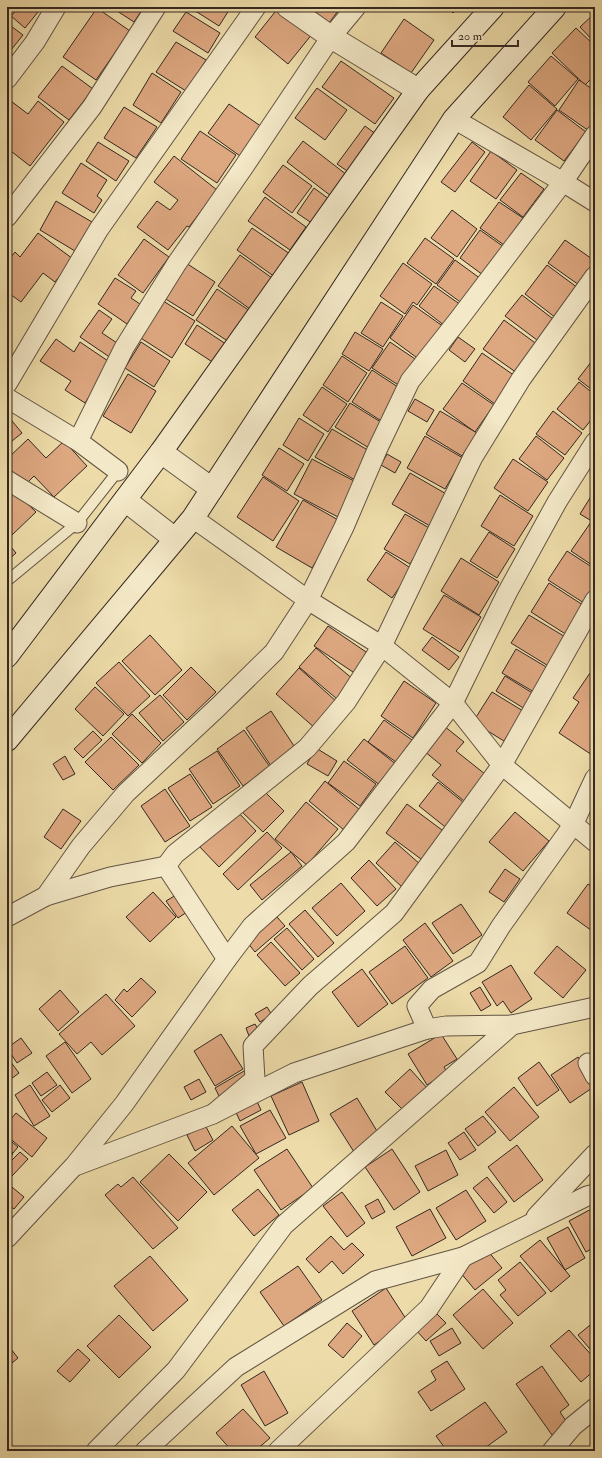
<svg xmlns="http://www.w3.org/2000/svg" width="602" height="1458" font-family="'IM FELL Double Pica',serif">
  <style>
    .building { fill: #dda780; stroke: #342722 }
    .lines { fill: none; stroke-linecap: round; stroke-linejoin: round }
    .service-casing { stroke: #625444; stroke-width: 12 }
    .minor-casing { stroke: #625444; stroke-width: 21 }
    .tertiary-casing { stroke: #625444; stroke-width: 24 }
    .secondary-casing { stroke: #342722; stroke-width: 24 }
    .service { stroke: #f3e8c7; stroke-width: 10 }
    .minor { stroke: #f3e8c7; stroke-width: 19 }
    .tertiary { stroke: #f3e8c7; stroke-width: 22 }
    .secondary { stroke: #f3e8c7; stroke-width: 22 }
  </style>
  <rect width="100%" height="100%" fill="#eddca9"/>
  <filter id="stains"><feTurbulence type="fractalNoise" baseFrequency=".005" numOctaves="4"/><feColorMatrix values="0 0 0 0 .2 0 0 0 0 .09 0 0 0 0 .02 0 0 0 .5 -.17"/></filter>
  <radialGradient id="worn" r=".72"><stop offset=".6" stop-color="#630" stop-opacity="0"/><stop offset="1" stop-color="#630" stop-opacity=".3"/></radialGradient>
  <g class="building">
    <path d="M19 7H42L25 28 11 16Z"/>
    <path d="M111 7H144L134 22Z"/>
    <path d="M189 7H231L219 26Z"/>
    <path d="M279 7 313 33 288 64 255 37Z"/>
    <path d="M309 7H341L329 23Z"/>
    <path d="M447 7H459L453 13Z"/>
    <path d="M97 8 130 31 96 80 63 57Z"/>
    <path d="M186 12 220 33 208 53 173 31Z"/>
    <path d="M595 13V43L580 27Z"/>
    <path d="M404 19 434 40 411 73 381 53Z"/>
    <path d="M7 23 23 35 7 55Z"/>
    <path d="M576 28 595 46V75L585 85 552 53Z"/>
    <path d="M176 42 206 60 186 91 156 72Z"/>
    <path d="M551 56 578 79 555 106 528 82Z"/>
    <path d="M341 61 394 98 375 124 322 87Z"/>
    <path d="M62 66 93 89 69 120 38 97Z"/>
    <path d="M152 73 181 92 161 123 133 105Z"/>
    <path d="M579 80 595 91V122L589 131 559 110Z"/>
    <path d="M529 85 557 109 531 140 503 117Z"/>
    <path d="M317 88 347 110 325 140 295 118Z"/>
    <path d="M7 98 28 114 38 101 64 122 30 166 7 148Z"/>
    <path d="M229 104 262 127 240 156 208 133Z"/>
    <path d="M124 107 157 127 136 158 104 138Z"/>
    <path d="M557 110 586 132 564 161 535 140Z"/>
    <path d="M365 126 380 137 353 175 337 164Z"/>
    <path d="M200 131 236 155 217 183 181 159Z"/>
    <path d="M303 141 347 175 331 196 287 162Z"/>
    <path d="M98 142 129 161 116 181 86 161Z"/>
    <path d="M472 142 485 152 455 192 441 182Z"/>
    <path d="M491 151 517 170 496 199 470 181Z"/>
    <path d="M174 156 217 190 189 227 187 226 168 250 137 227 157 201 170 210 178 200 154 182Z"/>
    <path d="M81 163 107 180 97 196 102 200 94 213 62 193Z"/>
    <path d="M283 165 312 186 292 213 263 192Z"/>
    <path d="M521 173 544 189 523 217 500 200Z"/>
    <path d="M7 182 11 185 7 191Z"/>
    <path d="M314 188 333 202 316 226 297 213Z"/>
    <path d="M265 197 306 227 290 250 248 221Z"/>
    <path d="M56 201 92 222 75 251 40 230Z"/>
    <path d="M499 202 523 218 504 245 480 228Z"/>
    <path d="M452 210 477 229 457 257 431 238Z"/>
    <path d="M252 228 290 254 275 277 237 250Z"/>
    <path d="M480 230 504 247 483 275 460 258Z"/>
    <path d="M38 233 73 259 55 282 43 273 21 302 7 292V262L15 252 20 257Z"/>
    <path d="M425 238 454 259 436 284 407 263Z"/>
    <path d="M144 239 169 257 143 293 118 275Z"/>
    <path d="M565 240 595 261V263L579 285 548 263Z"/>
    <path d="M240 255 272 278 250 309 218 286Z"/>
    <path d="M455 260 481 279 463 304 437 285Z"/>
    <path d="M183 261 215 282 193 316 161 296Z"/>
    <path d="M403 263 432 284 417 305 413 302 405 314 380 296Z"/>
    <path d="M547 265 578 288 556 318 525 294Z"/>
    <path d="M115 278 136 291 131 298 140 304 127 324 98 304Z"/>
    <path d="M434 286 461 305 445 326 419 306Z"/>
    <path d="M217 289 250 311 229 342 196 320Z"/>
    <path d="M522 295 557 322 541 343 505 316Z"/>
    <path d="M160 299 195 321 172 358 136 335Z"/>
    <path d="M381 302 403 316 383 347 361 333Z"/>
    <path d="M413 305 444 327 420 360 390 338Z"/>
    <path d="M99 310 112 319 102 333 120 345 111 358 80 337Z"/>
    <path d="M504 320 538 345 517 373 483 349Z"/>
    <path d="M197 325 229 346 217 365 185 344Z"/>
    <path d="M355 332 383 349 369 371 342 354Z"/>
    <path d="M458 337 475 349 465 362 449 350Z"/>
    <path d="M56 339 74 352 80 342 111 363 85 403 65 390 71 381 40 361Z"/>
    <path d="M141 342 170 361 154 387 125 368Z"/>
    <path d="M390 342 421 363 403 388 372 368Z"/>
    <path d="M482 353 515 376 495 404 463 381Z"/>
    <path d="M342 356 367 373 348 402 323 385Z"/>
    <path d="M595 357V392L578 379Z"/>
    <path d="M372 370 404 391 383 422 352 402Z"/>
    <path d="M128 374 156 391 131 433 103 416Z"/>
    <path d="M579 382 595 395V415L583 430 557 409Z"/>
    <path d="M462 383 494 405 475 432 443 409Z"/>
    <path d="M322 387 347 404 328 432 303 415Z"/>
    <path d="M415 399 434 410 427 422 408 411Z"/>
    <path d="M350 403 384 424 369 448 335 427Z"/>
    <path d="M440 411 477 433 462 456 426 434Z"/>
    <path d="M553 411 582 433 565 455 536 434Z"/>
    <path d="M7 415 22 433 7 445Z"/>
    <path d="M299 418 324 434 308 461 283 445Z"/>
    <path d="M332 429 371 452 355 480 315 457Z"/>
    <path d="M425 436 463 458 445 489 407 468Z"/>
    <path d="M536 436 564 458 547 480 519 459Z"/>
    <path d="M28 439 46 458 64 441 87 466 54 497 34 476 25 485 7 466V459Z"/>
    <path d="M279 448 304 464 287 491 262 475Z"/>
    <path d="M387 454 401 462 395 473 381 465Z"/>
    <path d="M312 459 356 482 338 517 294 494Z"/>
    <path d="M513 459 548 482 528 511 494 488Z"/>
    <path d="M410 473 448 495 430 526 392 504Z"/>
    <path d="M263 477 299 501 273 541 237 517Z"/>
    <path d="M7 484 36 512 12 535 7 530Z"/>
    <path d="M595 490V523L580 514Z"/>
    <path d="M500 495 533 516 514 546 481 526Z"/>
    <path d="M303 500 340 521 312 568 276 547Z"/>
    <path d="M405 514 431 529 410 564 384 549Z"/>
    <path d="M591 522 595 524V567L571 551Z"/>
    <path d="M489 532 515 549 497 578 470 561Z"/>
    <path d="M7 542 16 553 7 561Z"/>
    <path d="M567 551 595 569V586L584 603 548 580Z"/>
    <path d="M386 552 412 569 392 598 367 580Z"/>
    <path d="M461 558 499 582 479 615 441 591Z"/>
    <path d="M549 583 586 607 567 635 531 612Z"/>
    <path d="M444 595 481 617 460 652 423 629Z"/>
    <path d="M529 615 567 638 550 667 511 643Z"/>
    <path d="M328 626 369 654 356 674 314 646Z"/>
    <path d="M150 635 182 670 155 695 122 661Z"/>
    <path d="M432 637 459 657 449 670 422 650Z"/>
    <path d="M316 648 354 680 337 699 299 667Z"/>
    <path d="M516 649 548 668 534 692 502 673Z"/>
    <path d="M119 662 150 696 128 716 96 683Z"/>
    <path d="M191 667 216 692 187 720 163 695Z"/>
    <path d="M299 668 337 702 315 728 276 694Z"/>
    <path d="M590 673 595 676V750L592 755 559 733 579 702 573 698Z"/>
    <path d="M505 676 534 694 525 709 496 691Z"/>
    <path d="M404 681 436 703 413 738 381 716Z"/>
    <path d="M95 687 124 714 103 736 75 709Z"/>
    <path d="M492 692 523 711 504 741 473 722Z"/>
    <path d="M160 695 184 722 163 741 139 713Z"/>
    <path d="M271 711 296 749 271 766 246 728Z"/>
    <path d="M132 714 161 743 142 763 112 734Z"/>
    <path d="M384 720 412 740 396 762 368 742Z"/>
    <path d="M444 726 464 742 456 751 490 778 469 805 432 775 441 765 424 751Z"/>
    <path d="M244 730 270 767 243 786 217 749Z"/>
    <path d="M93 731 102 740 83 758 74 749Z"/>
    <path d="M111 737 139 765 113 790 85 762Z"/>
    <path d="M364 739 397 765 381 786 347 760Z"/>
    <path d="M316 748 337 761 328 776 307 764Z"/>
    <path d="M217 751 240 786 213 804 189 769Z"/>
    <path d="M65 756 75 774 63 780 53 764Z"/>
    <path d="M344 761 376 784 360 806 328 783Z"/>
    <path d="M190 774 212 807 190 821 168 788Z"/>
    <path d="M325 781 360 810 344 830 309 801Z"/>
    <path d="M438 782 468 806 449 830 419 806Z"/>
    <path d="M165 789 190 826 165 842 141 806Z"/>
    <path d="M262 789 284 811 263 832 241 811Z"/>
    <path d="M306 802 338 829 307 865 275 839Z"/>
    <path d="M407 804 446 833 425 862 386 833Z"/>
    <path d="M63 809 81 821 61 849 44 837Z"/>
    <path d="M236 810 256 831 219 867 198 845Z"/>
    <path d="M515 812 549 841 523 871 489 842Z"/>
    <path d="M267 832 282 848 238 890 223 874Z"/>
    <path d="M395 842 421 865 402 887 376 863Z"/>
    <path d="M291 852 302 866 262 900 250 885Z"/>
    <path d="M369 860 396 889 377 906 351 878Z"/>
    <path d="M505 869 520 879 504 902 489 892Z"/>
    <path d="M341 883 365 911 337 936 312 908Z"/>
    <path d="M588 884 595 889V933L567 913Z"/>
    <path d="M153 892 176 917 150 942 126 917Z"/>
    <path d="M176 895 187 912 178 918 166 901Z"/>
    <path d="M461 904 482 935 453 954 432 923Z"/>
    <path d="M305 910 334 943 318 957 289 924Z"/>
    <path d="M277 917 285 926 255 952 247 942Z"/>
    <path d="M425 923 453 961 431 977 403 940Z"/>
    <path d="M287 928 314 959 302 970 274 939Z"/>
    <path d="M271 942 300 973 285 986 257 955Z"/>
    <path d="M405 946 428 978 392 1004 369 972Z"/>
    <path d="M557 946 586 970 563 998 534 973Z"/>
    <path d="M511 965 532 999 511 1013 503 1001 497 1006 482 982Z"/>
    <path d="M362 969 388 1004 358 1027 332 992Z"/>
    <path d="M141 978 156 992 132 1017 115 1000 124 989 127 992Z"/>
    <path d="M480 987 491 1005 481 1011 470 993Z"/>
    <path d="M60 990 79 1012 58 1031 39 1009Z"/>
    <path d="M106 994 135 1026 102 1055 91 1042 77 1054 59 1034Z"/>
    <path d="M267 1007 272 1015 260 1022 255 1014Z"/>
    <path d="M255 1024 259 1031 249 1036 246 1028Z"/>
    <path d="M221 1034 243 1069 215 1086 194 1051Z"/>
    <path d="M441 1034 457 1059 444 1067 447 1072 427 1085 408 1054Z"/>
    <path d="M21 1038 32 1053 17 1063 7 1048Z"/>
    <path d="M65 1042 91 1079 72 1093 46 1056Z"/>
    <path d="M7 1057 19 1073 7 1082Z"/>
    <path d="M578 1057 595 1082V1086L570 1103 551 1075Z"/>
    <path d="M539 1062 559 1090 537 1106 518 1078Z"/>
    <path d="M410 1069 428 1089 404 1111 385 1092Z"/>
    <path d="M244 1071 249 1080 219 1096 215 1088Z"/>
    <path d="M47 1072 57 1085 41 1096 32 1083Z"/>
    <path d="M199 1079 206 1092 191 1100 184 1087Z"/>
    <path d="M302 1082 319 1121 289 1135 271 1096Z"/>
    <path d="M30 1085 50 1116 34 1126 15 1095Z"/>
    <path d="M60 1085 70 1098 52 1112 42 1100Z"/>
    <path d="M514 1087 539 1117 510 1141 485 1112Z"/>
    <path d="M254 1095 261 1110 240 1121 233 1106Z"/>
    <path d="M357 1098 380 1136 354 1152 330 1114Z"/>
    <path d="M270 1110 286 1138 256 1154 240 1126Z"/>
    <path d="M16 1113 47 1138 32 1157 7 1136V1124Z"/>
    <path d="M483 1116 496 1132 478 1146 465 1129Z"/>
    <path d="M205 1125 213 1140 195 1151 187 1135Z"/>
    <path d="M232 1126 259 1158 214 1195 188 1163Z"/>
    <path d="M464 1132 476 1150 460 1160 448 1143Z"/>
    <path d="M7 1138 18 1147 13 1153 7 1148Z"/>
    <path d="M517 1145 543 1180 514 1202 488 1167Z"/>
    <path d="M7 1149 13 1154 7 1161Z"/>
    <path d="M287 1149 313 1188 281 1210 254 1170Z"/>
    <path d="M392 1149 420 1192 394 1210 365 1167Z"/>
    <path d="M446 1150 458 1175 428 1191 415 1166Z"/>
    <path d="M20 1152 28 1159 12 1176 7 1171V1165Z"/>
    <path d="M169 1154 207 1192 178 1221 140 1182Z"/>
    <path d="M133 1177 178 1228 153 1249 105 1195 118 1184 121 1187Z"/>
    <path d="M487 1177 507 1202 494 1213 473 1188Z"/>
    <path d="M7 1183 24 1197 14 1209 7 1204Z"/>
    <path d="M258 1189 279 1215 254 1236 232 1210Z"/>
    <path d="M466 1190 486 1221 456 1240 436 1208Z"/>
    <path d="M342 1192 365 1223 347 1237 323 1206Z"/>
    <path d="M378 1199 385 1212 372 1219 365 1206Z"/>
    <path d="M595 1207V1247L586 1252 569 1221Z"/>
    <path d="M430 1209 446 1238 412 1256 396 1227Z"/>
    <path d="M568 1227 585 1258 565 1270 547 1238Z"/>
    <path d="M331 1236 344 1250 352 1243 364 1255 343 1274 332 1261 319 1273 306 1259Z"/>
    <path d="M540 1240 570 1276 551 1292 520 1256Z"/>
    <path d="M487 1250 502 1268 475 1290 460 1272Z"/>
    <path d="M150 1256 188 1300 153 1331 114 1286Z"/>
    <path d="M520 1262 546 1293 518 1316 500 1295 506 1290 498 1280Z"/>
    <path d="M298 1266 322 1300 284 1326 260 1292Z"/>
    <path d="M386 1288 408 1322 374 1345 352 1311Z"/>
    <path d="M483 1289 513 1323 483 1349 453 1315Z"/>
    <path d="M434 1311 446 1323 426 1341 415 1329Z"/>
    <path d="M119 1315 151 1347 119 1378 87 1346Z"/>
    <path d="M595 1321V1355L578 1335Z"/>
    <path d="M347 1323 362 1336 343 1358 328 1345Z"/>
    <path d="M452 1328 461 1343 439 1356 430 1341Z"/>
    <path d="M569 1330 595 1359V1370L581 1382 550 1346Z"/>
    <path d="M7 1344 18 1358 7 1367Z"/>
    <path d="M78 1349 90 1360 70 1382 57 1371Z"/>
    <path d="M447 1361 465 1389 431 1411 418 1392 436 1380 431 1371Z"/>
    <path d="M542 1366 569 1405 560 1412 568 1424 552 1435 516 1384Z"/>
    <path d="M264 1371 288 1413 265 1426 241 1385Z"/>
    <path d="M485 1402 507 1432 482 1450V1451H447L436 1436Z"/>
    <path d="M243 1409 270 1438 255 1451H232L216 1433Z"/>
  </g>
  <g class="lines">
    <g class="service-casing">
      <path id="service" d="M7 581 77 523 118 471"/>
    </g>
    <g class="minor-casing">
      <g id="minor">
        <path d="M7 79 35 42 56 7"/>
        <path d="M454 119 563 182 595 202"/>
        <path d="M7 217 92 107 156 7"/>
        <path d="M7 384 99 229 256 7"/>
        <path d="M7 398 78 441 118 471"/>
        <path d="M78 441 124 348 177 263 243 168 331 37 356 7"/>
        <path d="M7 480 77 523"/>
        <path d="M193 518 308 600 382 646 453 703 502 765 595 842"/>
        <path d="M166 866 175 854 307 748 346 702 382 646 473 457 521 379 595 276"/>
        <path d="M46 896 81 846 126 793 218 707 274 652 308 600 344 527 377 450 410 381 459 319 563 182 595 135"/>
        <path d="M7 917 46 896 110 877 166 866 227 959"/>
        <path d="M427 1029 417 1006 432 989 478 963 501 926 573 825 595 778"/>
        <path d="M588 1063 595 1076"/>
        <path d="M213 1114 255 1079 253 1046 310 986 394 913 502 765 595 600"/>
        <path d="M75 1166 213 1114 294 1073 427 1029 446 1026 512 1025 595 1007"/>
        <path d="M536 1217 595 1154"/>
        <path d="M7 1238 74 1166 124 1104 227 959 252 926 346 842 453 703 507 593 557 502 595 442"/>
        <path d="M96 1451 176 1370 284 1225 512 1025"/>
        <path d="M145 1451 236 1367 375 1281 463 1257 587 1196 595 1194"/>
        <path d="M278 1451 429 1308 463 1257"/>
        <path d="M552 1451 573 1426 595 1408"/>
      </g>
    </g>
    <g class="tertiary-casing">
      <g id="tertiary">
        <path d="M288 7 331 37 418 90"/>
        <path d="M161 452 212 489"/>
        <path d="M125 500 175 539"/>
      </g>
    </g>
    <g class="secondary-casing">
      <g id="secondary">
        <path d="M7 656 161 452 418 90 493 7"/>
        <path d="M7 740 193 518 454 119 555 7"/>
      </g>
    </g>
    <use href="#service" class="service"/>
    <use href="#minor" class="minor"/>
    <use href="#tertiary" class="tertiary"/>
    <use href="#secondary" class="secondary"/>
  </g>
  <rect width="602" height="1458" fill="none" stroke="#eddca9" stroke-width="24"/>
  <rect x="8" y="8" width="586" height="1442" fill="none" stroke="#342722" stroke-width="2"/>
  <rect x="12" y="12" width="578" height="1434" fill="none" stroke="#342722"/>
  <path d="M452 40v6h66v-6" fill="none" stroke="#342722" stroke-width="2"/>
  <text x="458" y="40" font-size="12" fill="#342722" stroke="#f3e8c7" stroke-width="3" paint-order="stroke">20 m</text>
  <rect width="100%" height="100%" filter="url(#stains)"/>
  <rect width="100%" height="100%" fill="url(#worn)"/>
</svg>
